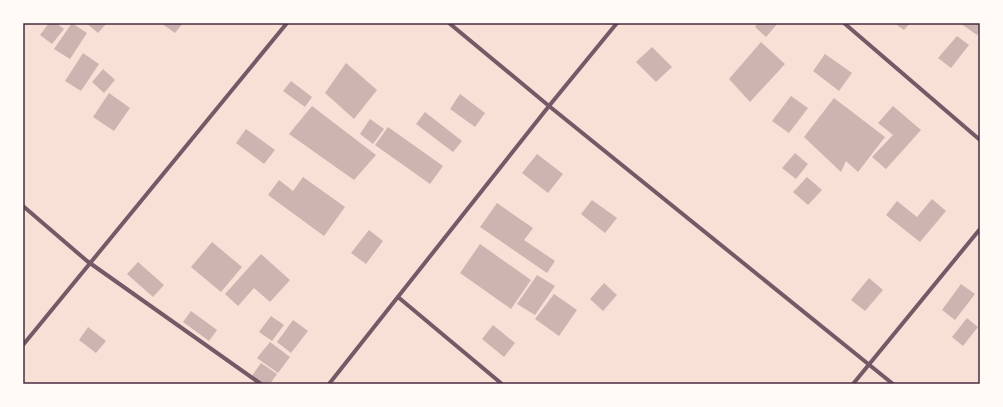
<svg xmlns="http://www.w3.org/2000/svg" width="1003" height="407" font-family="Manrope,sans-serif">
  <style>
    .building { fill: #ccb4b1 }
    .lines { fill: none; stroke-linecap: round; stroke-linejoin: round }
    .minor { stroke: #755966; stroke-width: 4 }
    .neatline { fill: none; stroke: #4a2c40; stroke-width: 1.5 }
  </style>
  <rect width="100%" height="100%" fill="#f7e1d7"/>
  <g class="building">
    <path d="M49 23H56L64 29 52 44 40 35Z"/>
    <path d="M72 23 87 33 70 59 54 49Z"/>
    <path d="M86 23H107L98 33Z"/>
    <path d="M161 23H183L175 33Z"/>
    <path d="M758 23H778L766 37 755 27Z"/>
    <path d="M894 23H910L904 30Z"/>
    <path d="M960 23H980V31L977 35Z"/>
    <path d="M957 36 969 45 951 68 938 58Z"/>
    <path d="M761 42 785 64 750 102 729 79Z"/>
    <path d="M652 47 672 67 656 82 636 62Z"/>
    <path d="M83 53 99 64 81 91 65 81Z"/>
    <path d="M825 54 852 73 839 91 813 71Z"/>
    <path d="M346 63 377 90 354 119 325 93Z"/>
    <path d="M103 69 115 80 104 93 92 82Z"/>
    <path d="M291 81 312 97 305 107 283 91Z"/>
    <path d="M109 93 130 108 114 131 93 117Z"/>
    <path d="M460 94 485 113 475 127 450 109Z"/>
    <path d="M791 96 808 108 789 133 772 121Z"/>
    <path d="M834 98 885 137 858 172 846 161 841 172 804 137Z"/>
    <path d="M312 106 376 155 354 180 289 134Z"/>
    <path d="M893 106 921 130 886 169 872 157 893 135 878 123Z"/>
    <path d="M425 112 462 141 453 152 416 124Z"/>
    <path d="M370 119 384 129 373 144 360 134Z"/>
    <path d="M388 127 443 166 430 184 375 145Z"/>
    <path d="M246 129 275 150 264 164 236 143Z"/>
    <path d="M795 153 808 164 796 179 782 168Z"/>
    <path d="M537 154 563 174 548 193 522 173Z"/>
    <path d="M303 177 345 207 324 236 268 195 279 180 293 191Z"/>
    <path d="M807 177 822 190 808 205 793 192Z"/>
    <path d="M932 199 946 211 920 242 886 215 897 201 917 217Z"/>
    <path d="M592 200 617 218 605 233 581 214Z"/>
    <path d="M497 203 533 228 524 240 555 261 547 273 480 227Z"/>
    <path d="M369 230 383 241 366 264 351 253Z"/>
    <path d="M212 242 242 267 221 292 191 267Z"/>
    <path d="M480 244 531 280 511 309 460 273Z"/>
    <path d="M261 254 290 280 270 302 254 288 238 306 225 294Z"/>
    <path d="M138 262 164 285 153 297 127 274Z"/>
    <path d="M537 275 555 286 535 315 517 304Z"/>
    <path d="M869 278 883 290 865 311 851 300Z"/>
    <path d="M604 283 617 295 603 311 590 299Z"/>
    <path d="M961 284 975 294 955 320 942 310Z"/>
    <path d="M554 294 577 310 559 336 535 319Z"/>
    <path d="M191 311 217 330 209 341 183 322Z"/>
    <path d="M271 316 284 325 272 341 259 332Z"/>
    <path d="M967 318 978 327 963 346 952 337Z"/>
    <path d="M293 320 308 331 291 353 277 342Z"/>
    <path d="M493 325 515 343 504 357 482 339Z"/>
    <path d="M88 327 106 341 96 353 79 340Z"/>
    <path d="M270 342 290 357 278 373 257 358Z"/>
    <path d="M261 363 277 374 270 384H261L251 377Z"/>
  </g>
  <g class="lines">
    <g class="minor">
      <path d="M449 23 549 106 893 384"/>
      <path d="M844 23 980 140"/>
      <path d="M23 206 87 261 261 384"/>
      <path d="M398 297 502 384"/>
      <path d="M23 345 287 23"/>
      <path d="M329 384 549 106 617 23"/>
      <path d="M853 384 980 229"/>
    </g>
  </g>
  <rect width="1003" height="407" fill="none" stroke="#fffaf5" stroke-width="48"/>
  <rect x="24" y="24" width="955" height="359" class="neatline"/>
</svg>
